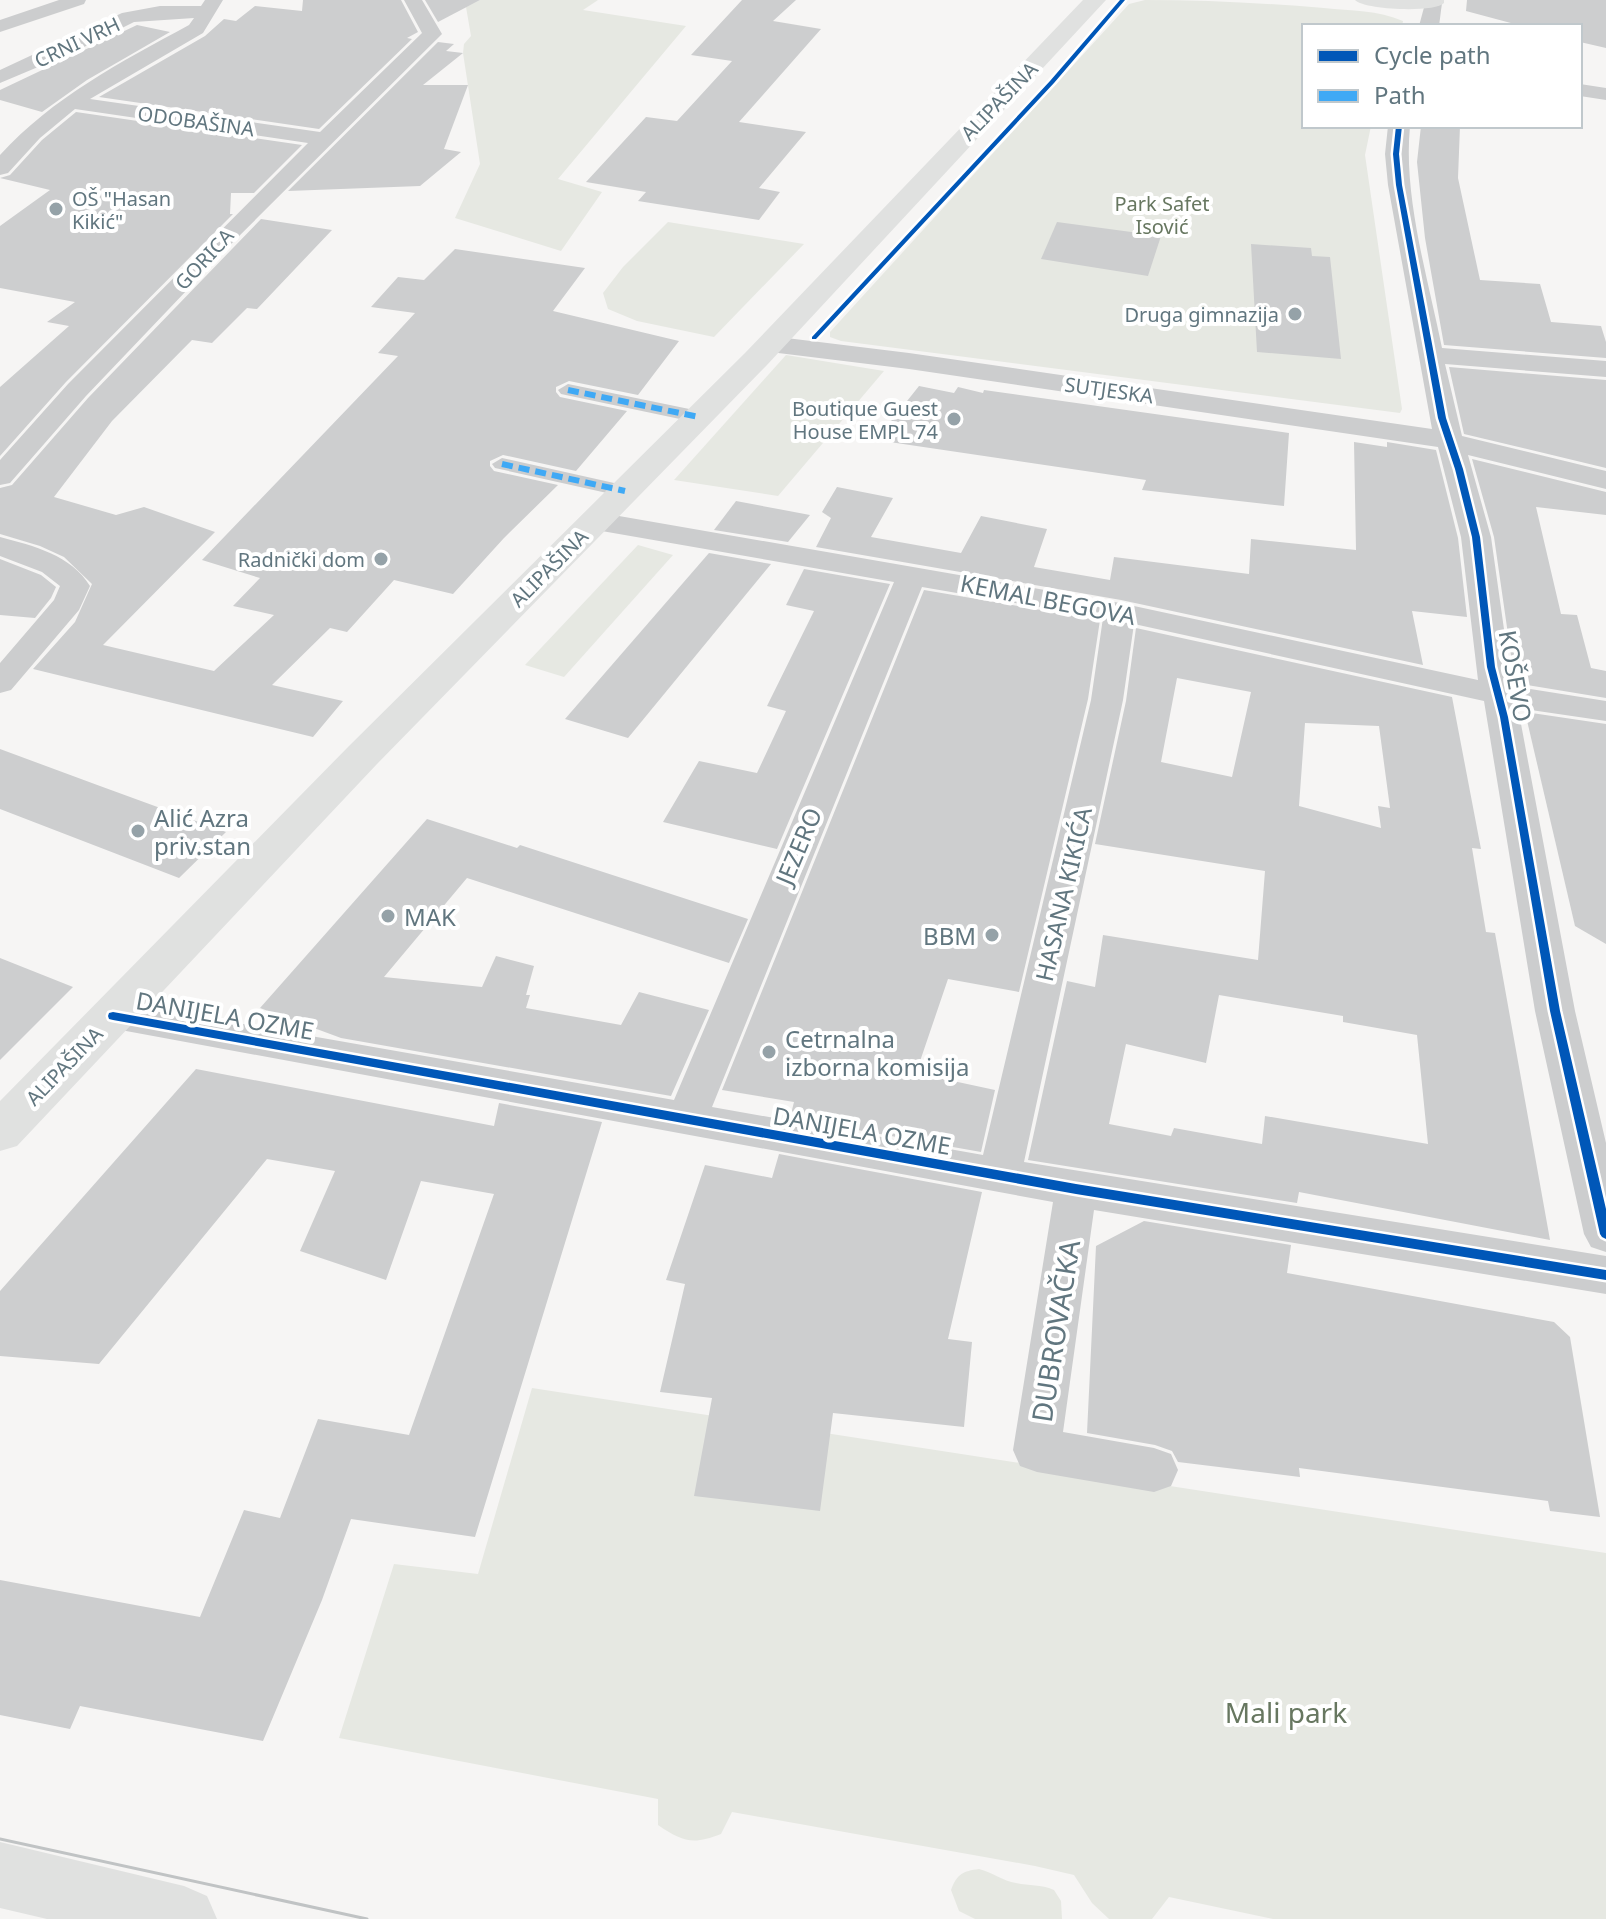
<svg xmlns="http://www.w3.org/2000/svg" width="1606" height="1919" font-family="'Noto Sans',sans-serif">
  <style>
    .green { fill: #e6e8e2 }
    .building { fill: #cdcecf; fill-rule: evenodd }
    .lines { fill: none; stroke-linecap: round; stroke-linejoin: round }
    .pedestrian { fill: #cccdce; fill-rule: evenodd }
    .minor { fill: #cccdce; fill-rule: evenodd }
    .secondary { fill: #e0e1e0; fill-rule: evenodd }
    .primary { fill: #e0e1e0; fill-rule: evenodd }
    .tram { stroke: #c0c3c4; stroke-width: 3 }
    .quiet { stroke: #3fa9f5; stroke-width: 6; stroke-dasharray: 11 6; stroke-linecap: butt }
    .cycleway-casing { stroke: #fff; stroke-width: 5 }
    .cycleway { fill: #0057b8; fill-rule: evenodd }
    .poi-dot { fill: #95a2a8; stroke: #fff; stroke-width: 3 }
    .labels { text-anchor: middle; dominant-baseline: central; stroke-width: 8; stroke-linejoin: round; paint-order: stroke }
    .far-street-label { font-size: 20px; fill: #61767f; stroke: #fff }
    .far-poi-label { font-size: 20px; fill: #61767f; stroke: #fff; text-anchor: end }
    .far-park-label { font-size: 20px; fill: #677760; stroke: #fff }
    .street-label { font-size: 24px; fill: #61767f; stroke: #fff }
    .poi-label { font-size: 24px; fill: #61767f; stroke: #fff; text-anchor: start }
    .near-street-label { font-size: 28px; fill: #61767f; stroke: #fff }
    .near-park-label { font-size: 28px; fill: #677760; stroke: #fff }
  </style>
  <rect width="100%" height="100%" fill="#f6f5f4"/>
  <g class="green">
    <path d="M480 0H598L583 10 686 26 558 179 602 192 561 251 455 218 480 164 463 53 464 44 471 36 466 7Z"/>
    <path d="M1145 0C1205 0 1264 3 1324 8 1351 11 1378 10 1403 21L1402 26H1304V126H1371L1365 155 1402 409 1400 413 841 341 830 337V332L1129 4Z"/>
    <path d="M668 222 804 244 714 337 637 321 608 309 603 293 623 267Z"/>
    <path d="M786 355 884 371 778 496 674 480Z"/>
    <path d="M638 545 673 555 564 677 525 665Z"/>
    <path d="M532 1388 1606 1553V1919H1273L1169 1897 1152 1919H1109L1092 1903 1074 1875 1035 1866 732 1812 721 1834C693 1845 683 1842 658 1825V1799L339 1738 394 1564 478 1574Z"/>
    <path d="M979 1869C992 1872 1003 1881 1016 1883 1030 1886 1040 1884 1054 1890L1061 1901 1062 1919H975L959 1911 951 1890C957 1874 963 1871 979 1869Z"/>
  </g>
  <g class="building">
    <path d="M303 0H401L418 32 407 38 412 39 319 129 99 97 205 36 224 19 236 21 255 6 302 11Z"/>
    <path d="M425 0H480L438 22Z"/>
    <path d="M742 0H796L773 21 821 29 739 122 806 132 759 188 780 192 759 220 638 201 646 192 586 182 646 117 677 121 732 61 691 55Z"/>
    <path d="M1467 0H1606V48L1580 42V26H1522L1466 11Z"/>
    <path d="M137 25 170 32 87 80 42 112 0 100V90Z"/>
    <path d="M438 42 454 44 446 51 463 53 423 85H468L444 149 461 152 420 186 288 191Z"/>
    <path d="M76 112 302 145 254 193H231L230 214H233L66 382 0 456V387L69 326 47 322 75 302 0 288V226L50 190 0 178 10 175 42 140Z"/>
    <path d="M1421 126H1460L1458 178 1480 280 1540 284 1551 322 1601 326 1606 342V358L1444 345 1425 238 1417 162Z"/>
    <path d="M261 219 332 230 257 309 247 308 212 343 192 340 112 421 54 497 116 515 144 507 215 532 103 645 214 671 274 615 233 606 260 578 202 560 398 356 378 353 415 313 371 307 398 277 424 280 455 249 585 268 553 311 679 341 638 395 569 381 556 387V392L560 397 627 411 576 471 503 455 490 461V466L494 471 558 485 504 538 453 594 394 580 347 632 330 628 272 685 343 701 313 737 33 669 75 622 92 584 64 557 40 546 0 534V488L12 485 88 398Z"/>
    <path d="M1057 222 1161 236 1148 276 1041 259Z"/>
    <path d="M1251 244 1311 248 1312 256 1330 257 1341 359 1257 352Z"/>
    <path d="M1449 367 1606 380V468L1464 434Z"/>
    <path d="M919 386 954 393 958 387 983 393 984 390 1289 433 1284 506 1142 490 1146 480 876 440Z"/>
    <path d="M1354 442 1387 447V442L1436 450 1458 538 1467 617 1412 611 1423 665 1121 600 816 547 831 518 822 512 837 487 893 498 871 537 961 553 981 516 1047 529 1034 567 1110 580 1114 557 1249 574 1251 539 1356 550Z"/>
    <path d="M1472 459 1606 492V515L1536 507 1561 614 1577 615 1591 668 1606 671V698L1515 683 1494 537Z"/>
    <path d="M736 501 810 515 788 542 714 530Z"/>
    <path d="M709 553 771 564 628 738 565 719Z"/>
    <path d="M0 559 41 575 56 587 51 598 35 618 0 615Z"/>
    <path d="M804 569 890 584 777 849 663 822 699 761 757 773 786 711 767 706 814 611 786 605Z"/>
    <path d="M924 590 1100 620 1088 699 1019 992 948 979 916 1073 995 1090 981 1152 790 1118 794 1102 722 1090Z"/>
    <path d="M1136 628 1452 697 1481 849 1472 848 1486 932 1495 933 1550 1240 1299 1192 1297 1203 1028 1160 1067 981 1095 987 1103 935 1258 960 1265 871 1095 844 1126 701ZM1177 678 1251 692 1232 777 1161 762ZM1305 723 1379 726 1390 808 1378 806 1381 828 1299 806ZM1219 995 1343 1016V1022L1417 1035 1428 1144 1265 1116 1262 1144 1174 1128 1171 1136 1109 1124 1126 1044 1206 1063Z"/>
    <path d="M1525 712 1606 724V944L1575 926Z"/>
    <path d="M0 749 100 786 226 832 179 878 0 809Z"/>
    <path d="M427 819 517 848 520 845 748 919 729 963 467 878 384 977 482 987 496 956 534 966 526 995H530L526 1008 621 1025 639 992 709 1010 671 1096 341 1038 260 1008Z"/>
    <path d="M0 958 73 987 0 1060Z"/>
    <path d="M196 1069 494 1126 499 1103 602 1122 475 1537 351 1519 322 1600 263 1741 80 1706 70 1729 0 1715V1580L200 1617 244 1510 280 1518 318 1419 409 1435 494 1194 421 1181 386 1280 300 1251 335 1171 267 1159 99 1364 0 1356V1291Z"/>
    <path d="M779 1154 982 1192 948 1339 972 1342 964 1427 833 1413 820 1511 694 1496 712 1398 660 1392 685 1284 666 1280 705 1165 772 1178Z"/>
    <path d="M1144 1221 1291 1245 1287 1273 1554 1322 1570 1337 1600 1517 1550 1511 1548 1501 1299 1468 1300 1477 1178 1462 1172 1451 1155 1445 1087 1433 1096 1246Z"/>
  </g>
  <g class="lines">
    <g class="pedestrian">
      <path d="M568 384 699 411 709 417 699 423 561 394 558 390Z"/>
      <path d="M502 458 632 487 636 491 625 497 495 468 492 464Z"/>
    </g>
    <g class="minor">
      <path d="M59 0H86L84 4 0 32V20Z"/>
      <path d="M205 0H223L203 33 90 99 320 132 422 33 404 0H422L442 34 228 247 86 396 10 483 0 485V460L68 384 308 143 75 109 40 138 8 173 0 175V155C53 97 121 62 189 25L194 18 134 22 76 51 0 83V70L122 13 160 6H201Z"/>
      <path d="M1426 0H1440L1442 3 1439 26H1419Z"/>
      <path d="M1580 84 1606 88V100L1580 96Z"/>
      <path d="M1388 126H1410C1403 197 1428 278 1442 348L1606 361V377L1445 364 1462 436 1606 471V489L1468 455 1491 537 1512 686 1606 701V721L1518 708 1575 1011 1606 1143V1252L1591 1247 1584 1234 1535 1011 1484 701 1134 624 1123 700 1024 1162 1606 1256V1294L1094 1210 1063 1432 1154 1448 1171 1454 1178 1470 1171 1486 1154 1492 1037 1472 1020 1466 1013 1450 1053 1202 99 1026 93 1016 99 1006 113 1001 674 1100 894 582 596 530 586 527 581 521 586 515 596 512 1120 603 1478 680 1461 537 1438 447 909 369 770 352 761 349 757 344 761 339 770 336 909 353 1432 429 1388 185 1385 154ZM922 587 1103 618 1091 700 983 1155 712 1107Z"/>
      <path d="M0 537C34 546 71 555 90 586L79 610 11 690 0 693V663L54 600 60 586 42 572 0 556Z"/>
    </g>
    <path class="secondary" d="M1355 0H1444V3C1435 13 1364 10 1355 0Z"/>
    <g class="primary">
      <path d="M1083 0H1106L767 365 377 764 17 1146 0 1151V1101L349 746 745 353Z"/>
      <path d="M0 1842 184 1886 207 1896 217 1919H47L0 1908Z"/>
    </g>
    <path class="tram" d="M0 1839 367 1919"/>
    <g class="quiet">
      <path d="M568 390 699 417"/>
      <path d="M502 464 625 491"/>
    </g>
    <g class="cycleway-casing">
      <g id="cycleway">
        <path d="M1120 0H1125L1054 83 816 339H812V337L1050 81Z"/>
        <path d="M1396 126H1402L1399 154 1402 185 1446 418 1463 469 1480 537 1495 667 1508 717 1560 1011 1606 1209V1239L1602 1237 1600 1234 1550 1011 1500 717 1487 667 1472 537 1455 469 1438 418 1396 185 1393 154Z"/>
        <path d="M113 1012 1076 1184 1606 1270V1280L1076 1194 113 1020 109 1019 108 1016 109 1013Z"/>
      </g>
    </g>
    <use href="#cycleway" class="cycleway"/>
  </g>
  <g class="poi-dot">
    <circle cx="56" cy="209" r="8"/>
    <circle cx="1295" cy="314" r="8"/>
    <circle cx="954" cy="419" r="8"/>
    <circle cx="381" cy="559" r="8"/>
    <circle cx="138" cy="831" r="8"/>
    <circle cx="388" cy="916" r="8"/>
    <circle cx="992" cy="935" r="8"/>
    <circle cx="769" cy="1052" r="8"/>
  </g>
  <g class="labels">
    <g class="far-street-label">
      <text transform="translate(77 42) rotate(-25)">CRNI VRH</text>
      <text transform="translate(999 101) rotate(-46)">ALIPAŠINA</text>
      <text transform="translate(196 121) rotate(8)">ODOBAŠINA</text>
      <text transform="translate(204 259) rotate(-47)">GORICA</text>
      <text transform="translate(1109 390) rotate(8)">SUTJESKA</text>
      <text transform="translate(549 568) rotate(-45)">ALIPAŠINA</text>
      <text transform="translate(64 1066) rotate(-46)">ALIPAŠINA</text>
    </g>
    <g class="far-poi-label">
      <text x="72" y="198" text-anchor="start">OŠ "Hasan<tspan x="72" dy="23">Kikić"</tspan></text>
      <text x="1279" y="314">Druga gimnazija</text>
      <text x="938" y="408">Boutique Guest<tspan x="938" dy="23">House EMPL 74</tspan></text>
      <text x="365" y="559">Radnički dom</text>
    </g>
    <g class="far-park-label">
      <text x="1162" y="203">Park Safet<tspan x="1162" dy="23">Isović</tspan></text>
    </g>
    <g class="street-label">
      <text transform="translate(1048 599) rotate(11)">KEMAL BEGOVA</text>
      <text transform="translate(1516 676) rotate(80)">KOŠEVO</text>
      <text transform="translate(798 846) rotate(-67)">JEZERO</text>
      <text transform="translate(1063 894) rotate(-77)">HASANA KIKIĆA</text>
      <text transform="translate(225 1015) rotate(10)">DANIJELA OZME</text>
      <text transform="translate(862 1130) rotate(10)">DANIJELA OZME</text>
    </g>
    <g class="poi-label">
      <text x="154" y="817">Alić Azra<tspan x="154" dy="28">priv.stan</tspan></text>
      <text x="404" y="916">MAK</text>
      <text x="976" y="935" text-anchor="end">BBM</text>
      <text x="785" y="1038">Cetrnalna<tspan x="785" dy="28">izborna komisija</tspan></text>
    </g>
    <g class="near-street-label">
      <text transform="translate(1055 1331) rotate(-81)">DUBROVAČKA</text>
    </g>
    <g class="near-park-label">
      <text x="1286" y="1712">Mali park</text>
    </g>
  </g>
  <rect x="1302" y="24" width="280" height="104" fill="#ffffff" stroke="#c0c8cc" stroke-width="2"/>
  <rect x="1318" y="50" width="40" height="12" fill="#0057b8" stroke="#c0c8cc" stroke-width="2"/>
  <text x="1374" y="64" font-size="24" fill="#61767f">Cycle path</text>
  <rect x="1318" y="90" width="40" height="12" fill="#3fa9f5" stroke="#c0c8cc" stroke-width="2"/>
  <text x="1374" y="104" font-size="24" fill="#61767f">Path</text>
</svg>
